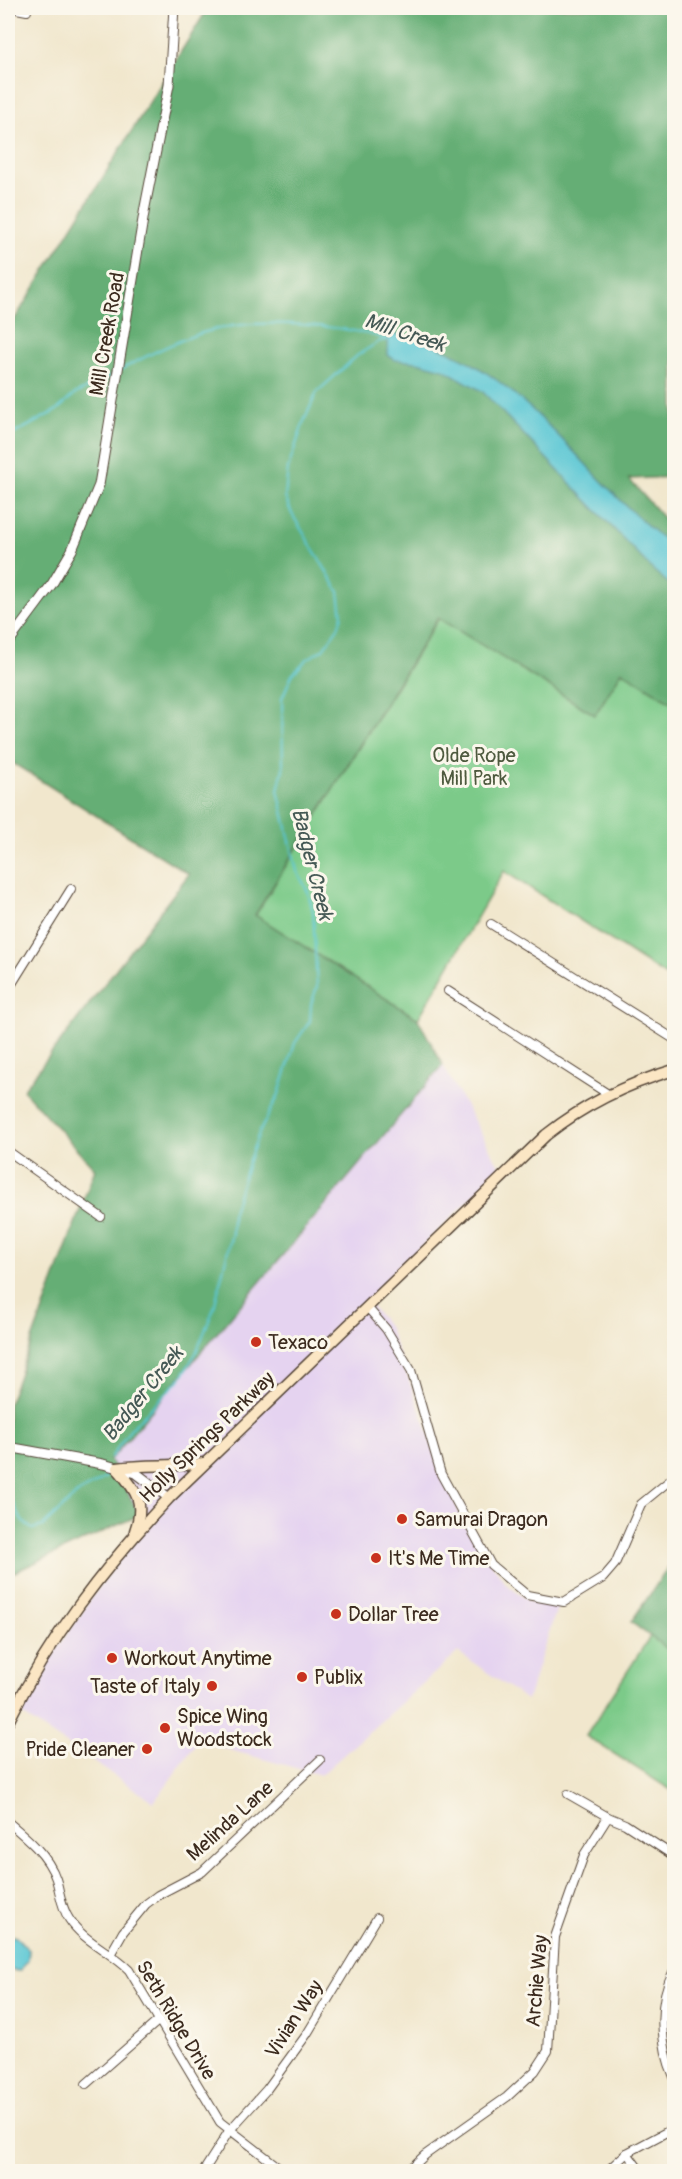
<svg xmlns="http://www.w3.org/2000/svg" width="682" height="2179" font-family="Pangolin,sans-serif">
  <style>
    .built { fill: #e5d3f0 }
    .green { fill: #7cca89; stroke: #5c7a54; stroke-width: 1.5 }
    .forest { fill: #65ae75; stroke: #506c4a; stroke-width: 1.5 }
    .water { fill: #5bc7d4; stroke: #4b7879; stroke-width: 1.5 }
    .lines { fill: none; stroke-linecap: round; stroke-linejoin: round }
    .stream { stroke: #5bc7d4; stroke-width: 2 }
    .minor-casing { stroke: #564638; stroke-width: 10 }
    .tertiary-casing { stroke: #564638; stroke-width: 11 }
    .secondary-casing { stroke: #564638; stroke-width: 13 }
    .minor { stroke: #fff; stroke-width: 8 }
    .tertiary { stroke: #fff; stroke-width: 9 }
    .secondary { stroke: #fbe6c4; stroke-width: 10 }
    .poi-dot { fill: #c8321e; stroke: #fbf7ec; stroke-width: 2 }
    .labels { text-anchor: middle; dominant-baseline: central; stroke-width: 6; stroke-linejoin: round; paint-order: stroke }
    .street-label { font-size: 20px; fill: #3b2a1e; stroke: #fbf7ec }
    .park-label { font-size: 20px; fill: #4e5a3e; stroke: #fbf7ec }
    .poi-label { font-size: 20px; fill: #3b2a1e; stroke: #fbf7ec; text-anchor: start }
    .water-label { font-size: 21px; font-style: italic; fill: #455955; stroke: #fbf7ec }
  </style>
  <rect width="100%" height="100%" fill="#fbf7ec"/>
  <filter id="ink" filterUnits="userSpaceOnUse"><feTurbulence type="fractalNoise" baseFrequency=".0167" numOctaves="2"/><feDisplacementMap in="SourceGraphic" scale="12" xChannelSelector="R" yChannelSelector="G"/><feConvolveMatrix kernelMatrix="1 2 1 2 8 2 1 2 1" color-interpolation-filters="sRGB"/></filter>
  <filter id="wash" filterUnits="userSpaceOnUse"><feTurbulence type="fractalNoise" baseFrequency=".008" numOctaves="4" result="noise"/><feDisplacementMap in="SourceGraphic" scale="24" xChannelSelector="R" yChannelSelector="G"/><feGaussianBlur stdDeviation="1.35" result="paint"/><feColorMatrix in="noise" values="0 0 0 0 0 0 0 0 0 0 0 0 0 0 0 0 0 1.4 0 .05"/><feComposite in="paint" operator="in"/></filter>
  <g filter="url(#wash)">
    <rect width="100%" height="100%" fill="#f1e7cd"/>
    <path class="built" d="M443 1065 501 1169 367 1300 389 1328 462 1521 506 1584 529 1601 558 1605 527 1700 458 1652 321 1775 198 1741 154 1802 15 1710 144 1522 110 1460Z"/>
    <g class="green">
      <path d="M439 618 595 715 622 671 674 704V981L504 871 418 1019 255 916Z"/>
      <path d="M674 1599V1792L586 1736Z"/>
    </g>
    <g class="forest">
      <path d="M208 8H674V477L629 479 674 530V704L622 671 595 715 438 618 255 915 418 1019 443 1065 110 1460 140 1515 8 1575V1405L95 1169 23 1090 189 874 8 760V330Z"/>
      <path d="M674 1559V1654L631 1622Z"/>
    </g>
    <g class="water">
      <path d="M393 334C519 355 579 477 674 547V588L654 571 482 391 443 369 417 362 395 360 388 355V340Z"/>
      <path d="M8 1935 16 1937 29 1950 28 1960 20 1971 8 1970Z"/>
    </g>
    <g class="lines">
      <g class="stream">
        <path d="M120 370C150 354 185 336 217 329 262 318 343 325 386 339"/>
        <path d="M8 437 57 410 75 394 113 375"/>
        <path d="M111 1458 131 1428 181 1378 196 1353 214 1308 232 1233V1215L249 1160 259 1133 279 1094 295 1043 310 1021 311 1004 317 987 313 912 308 892 297 871 278 790 283 769 282 698 292 675 306 660 323 649 338 628 342 616 339 592 292 514 285 497 288 468 304 421 317 392 358 355 380 341 388 340"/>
        <path d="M8 1494 22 1521 32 1529 43 1526 77 1494 105 1478 107 1473"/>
      </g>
    </g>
  </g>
  <g filter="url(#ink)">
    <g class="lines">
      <g class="minor-casing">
        <g id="minor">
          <path d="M11 8 27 11"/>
          <path d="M491 924 674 1039"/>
          <path d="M8 990 71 889"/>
          <path d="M448 991 608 1094"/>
          <path d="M8 1151 101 1217"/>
          <path d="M367 1307 386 1329 411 1370 441 1474 491 1565 527 1595 564 1602 603 1578 615 1564 641 1504 674 1477"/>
          <path d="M568 1794 608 1817"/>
          <path d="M8 1822C26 1837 48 1855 56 1879 60 1892 61 1907 69 1919 83 1941 111 1952 129 1970L220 2122 285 2172"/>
          <path d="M111 1953 123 1932 146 1904 158 1895 202 1872 320 1760"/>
          <path d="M674 1970C657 2002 660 2045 674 2077"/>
          <path d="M86 2084 158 2021"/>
          <path d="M627 2153 641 2172"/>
          <path d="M203 2172 229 2131 267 2089 307 2034 377 1918"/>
          <path d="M407 2172 425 2155 507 2097 535 2071 548 2051 555 1937 584 1855 608 1817 625 1824 674 1856"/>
          <path d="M606 2172 627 2153 674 2128"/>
        </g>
      </g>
      <g class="tertiary-casing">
        <g id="tertiary">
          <path d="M8 643 52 584 72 550 99 485 145 207 169 85 174 8"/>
          <path d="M8 1447 103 1464 136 1473 169 1498"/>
        </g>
      </g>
      <g class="secondary-casing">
        <g id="secondary">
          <path d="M117 1468C146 1464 175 1467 204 1463"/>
          <path d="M117 1468C135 1490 146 1500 135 1531"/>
          <path d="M8 1722C49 1638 105 1566 169 1498L546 1135C585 1104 626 1084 674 1070"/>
        </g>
      </g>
      <use href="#minor" class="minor"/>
      <use href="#tertiary" class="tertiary"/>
      <use href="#secondary" class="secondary"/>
    </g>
  </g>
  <g class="poi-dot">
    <circle cx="256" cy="1342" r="6"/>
    <circle cx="402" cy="1519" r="6"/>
    <circle cx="376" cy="1558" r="6"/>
    <circle cx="336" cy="1614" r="6"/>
    <circle cx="112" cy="1658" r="6"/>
    <circle cx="302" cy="1677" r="6"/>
    <circle cx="212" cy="1686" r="6"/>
    <circle cx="165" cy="1728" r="6"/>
    <circle cx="147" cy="1749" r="6"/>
  </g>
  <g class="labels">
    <g class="street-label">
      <text transform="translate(107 334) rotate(-80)">Mill Creek Road</text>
      <text transform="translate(207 1437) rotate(-44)">Holly Springs Parkway</text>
      <text transform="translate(230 1821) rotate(-42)">Melinda Lane</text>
      <text transform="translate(537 1981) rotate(-85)">Archie Way</text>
      <text transform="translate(294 2019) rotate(-57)">Vivian Way</text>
      <text transform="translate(176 2020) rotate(59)">Seth Ridge Drive</text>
    </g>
    <g class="park-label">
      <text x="474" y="755">Olde Rope<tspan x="474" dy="23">Mill Park</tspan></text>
    </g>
    <g class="poi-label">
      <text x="268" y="1342">Texaco</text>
      <text x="414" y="1519">Samurai Dragon</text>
      <text x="388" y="1558">It's Me Time</text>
      <text x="348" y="1614">Dollar Tree</text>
      <text x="124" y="1658">Workout Anytime</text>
      <text x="314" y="1677">Publix</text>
      <text x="200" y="1686" text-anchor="end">Taste of Italy</text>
      <text x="177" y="1716">Spice Wing<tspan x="177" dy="23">Woodstock</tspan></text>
      <text x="135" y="1749" text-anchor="end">Pride Cleaner</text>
    </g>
    <g class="water-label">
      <text transform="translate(405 333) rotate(18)">Mill Creek</text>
      <text transform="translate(312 864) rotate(76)">Badger Creek</text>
      <text transform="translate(143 1394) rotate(-51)">Badger Creek</text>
    </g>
  </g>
  <rect width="682" height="2179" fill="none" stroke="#fbf7ec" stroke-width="30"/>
</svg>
